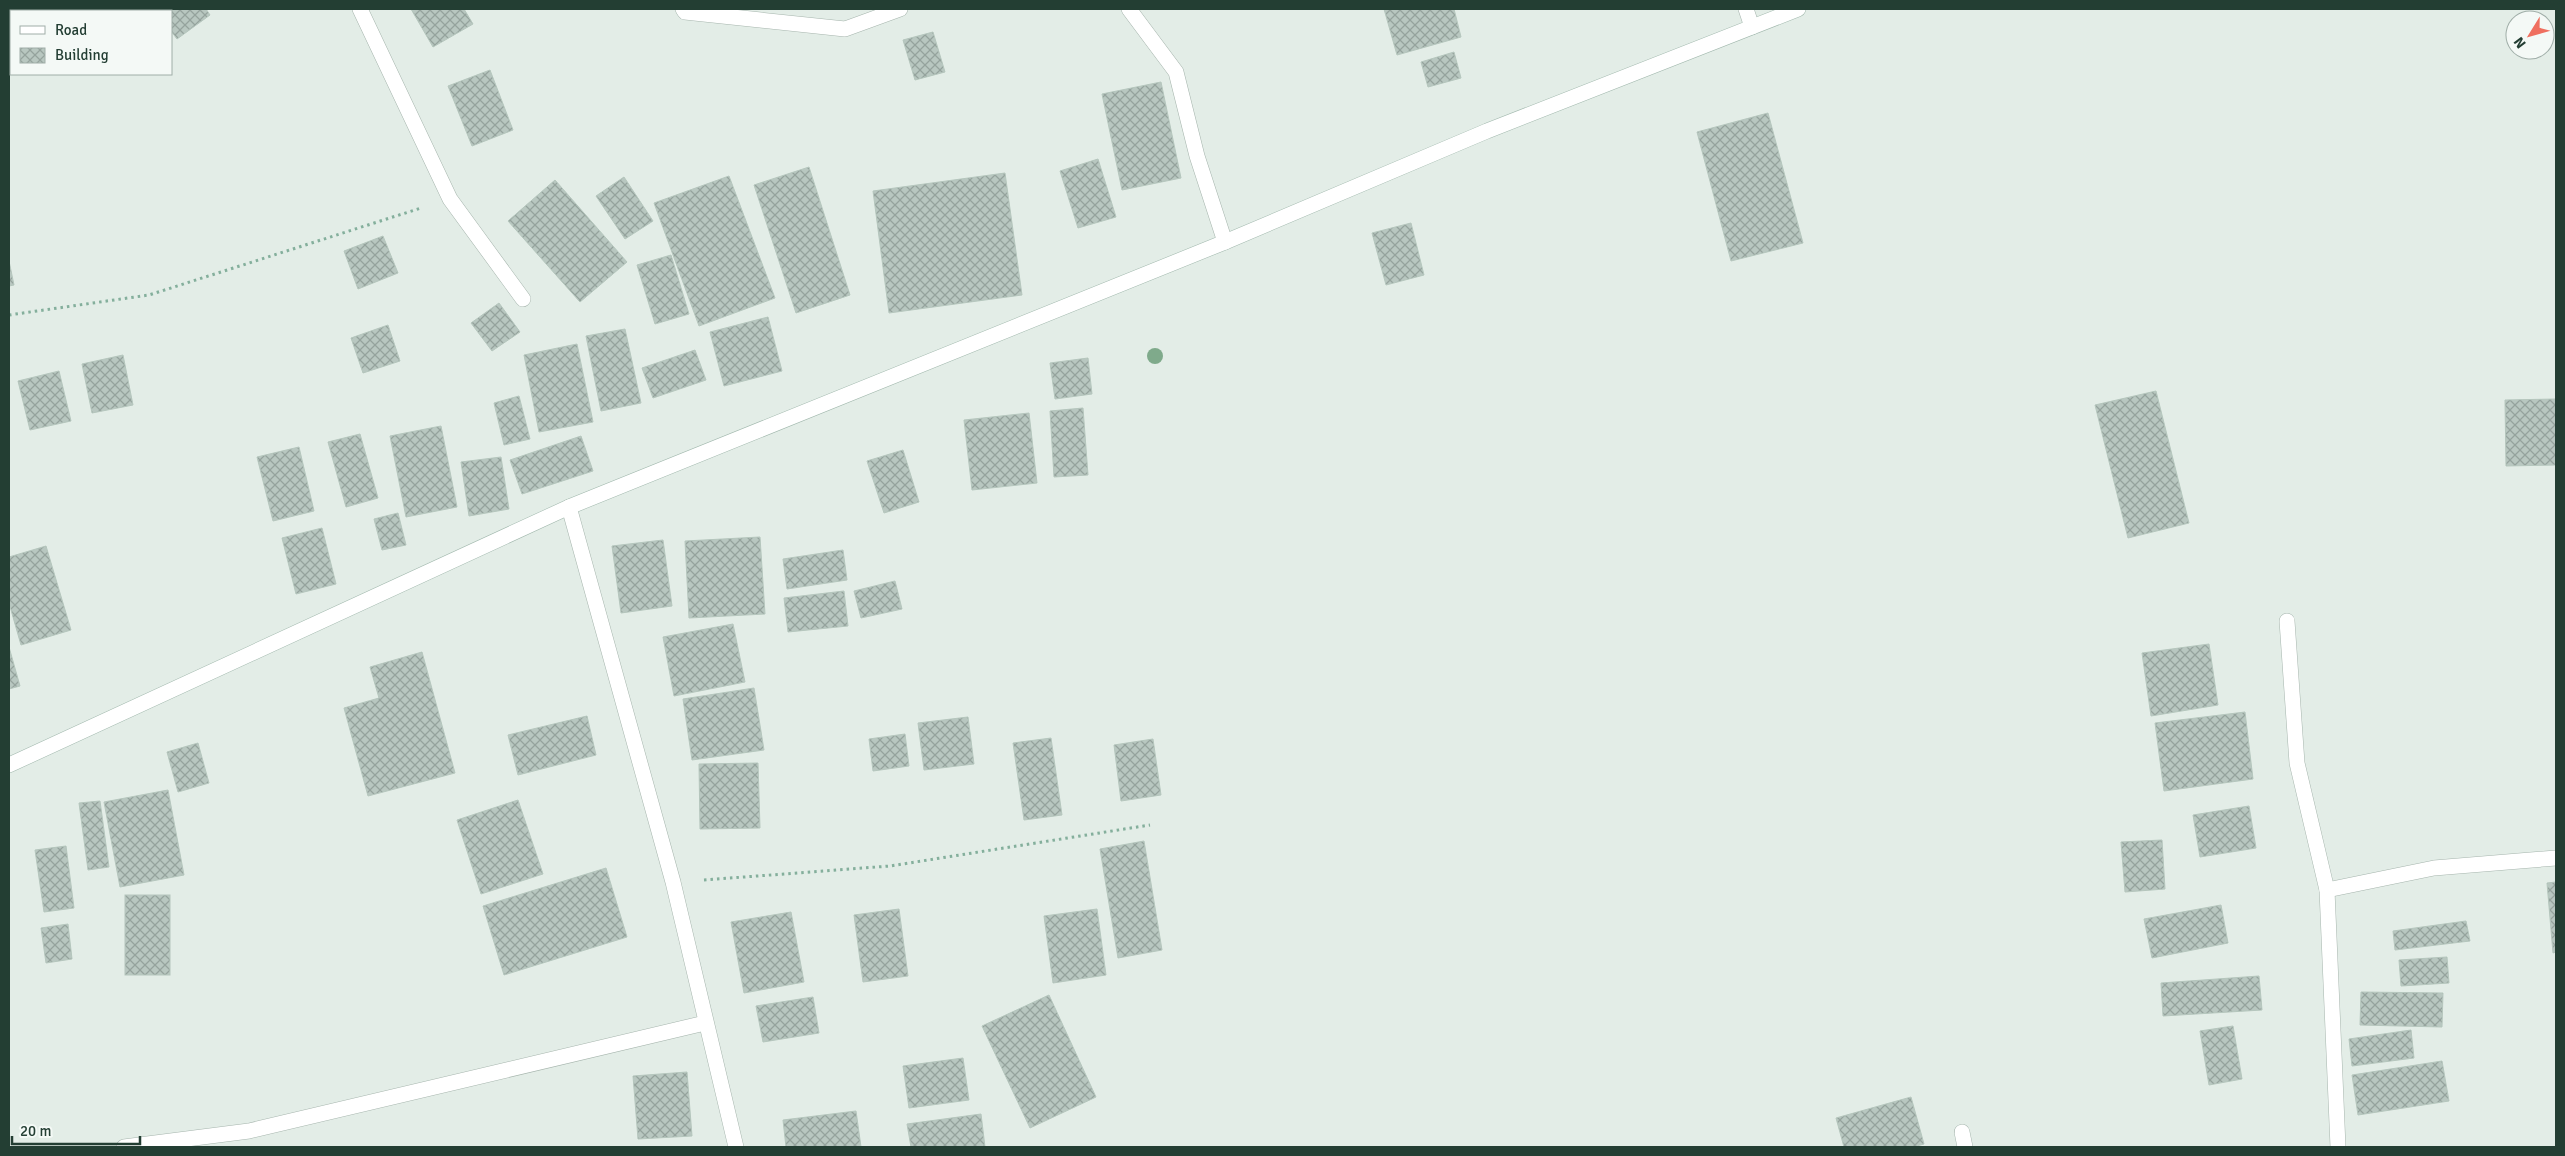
<svg xmlns="http://www.w3.org/2000/svg" width="2565" height="1156" font-family="Signika,sans-serif">
  <style>
    .building { fill: url(#building-cross-hatch); stroke: #b5c6bd }
    .lines { fill: none; stroke-linecap: round; stroke-linejoin: round }
    .street-casing { stroke: #a6b5ad; stroke-width: 16 }
    .secondary-casing { stroke: #a1b8ad; stroke-width: 16 }
    .path { stroke: #84af9c; stroke-width: 3; stroke-dasharray: 2.5 4; stroke-linecap: butt }
    .street { stroke: #fff; stroke-width: 15 }
    .secondary { stroke: #fff; stroke-width: 15 }
    .tree { fill: #7faa8b }
  </style>
  <defs>
    <pattern id="building-cross-hatch" width="8" height="8" patternUnits="userSpaceOnUse" patternTransform="scale(1.25)"><rect width="8" height="8" fill="#b8c7c0"/><path d="M0 0l8 8M0 8l8-8" fill="none" stroke="#95a39d"/></pattern>
  </defs>
  <rect width="100%" height="100%" fill="#e3ede7"/>
  <g class="building">
    <path d="M155 9H206L210 15 177 39 171 31V11H157Z"/>
    <path d="M411 9H464L473 24 433 47Z"/>
    <path d="M1384 9H1454L1461 37 1397 55Z"/>
    <path d="M933 32 945 72 915 80 903 40Z"/>
    <path d="M1454 52 1461 78 1428 87 1421 62Z"/>
    <path d="M490 70 513 130 472 146 448 86Z"/>
    <path d="M1161 82 1181 178 1122 190 1102 94Z"/>
    <path d="M1768 113 1803 243 1731 261 1697 132Z"/>
    <path d="M1098 159 1116 217 1078 228 1060 171Z"/>
    <path d="M809 167 850 295 796 313 754 185Z"/>
    <path d="M1005 173 1022 295 889 313 873 191Z"/>
    <path d="M729 176 775 298 699 326 654 203Z"/>
    <path d="M624 177 653 221 625 239 596 196Z"/>
    <path d="M555 180 627 262 580 302 508 221Z"/>
    <path d="M1411 223 1424 275 1386 285 1372 233Z"/>
    <path d="M383 236 398 273 358 289 344 251Z"/>
    <path d="M671 255 689 314 655 324 637 265Z"/>
    <path d="M9 261 14 285 9 286Z"/>
    <path d="M499 303 520 332 492 351 471 323Z"/>
    <path d="M768 317 782 371 724 386 710 332Z"/>
    <path d="M388 325 400 361 363 373 351 338Z"/>
    <path d="M625 329 641 403 601 411 586 336Z"/>
    <path d="M577 344 593 422 539 432 524 355Z"/>
    <path d="M695 350 706 380 653 398 642 368Z"/>
    <path d="M123 355 133 405 92 413 82 364Z"/>
    <path d="M1088 358 1092 394 1055 399 1050 363Z"/>
    <path d="M59 371 71 421 30 430 18 381Z"/>
    <path d="M2156 391 2189 523 2128 538 2095 405Z"/>
    <path d="M519 396 530 439 504 445 494 403Z"/>
    <path d="M2556 399V465L2506 466 2505 400Z"/>
    <path d="M1083 408 1088 475 1054 477 1050 411Z"/>
    <path d="M1029 413 1037 483 972 490 964 420Z"/>
    <path d="M441 426 457 507 406 517 390 436Z"/>
    <path d="M360 434 378 498 346 507 328 442Z"/>
    <path d="M581 436 593 471 522 494 510 460Z"/>
    <path d="M299 447 314 511 273 521 257 457Z"/>
    <path d="M903 450 919 502 884 513 867 461Z"/>
    <path d="M501 457 509 509 469 516 461 462Z"/>
    <path d="M398 513 406 545 382 550 374 519Z"/>
    <path d="M322 528 336 584 296 594 282 538Z"/>
    <path d="M760 537 765 614 689 618 685 541Z"/>
    <path d="M663 540 672 606 621 613 612 546Z"/>
    <path d="M46 546 71 630 21 645 9 603V557Z"/>
    <path d="M843 550 847 580 787 589 783 559Z"/>
    <path d="M895 581 902 609 861 618 854 591Z"/>
    <path d="M844 591 848 626 788 632 784 598Z"/>
    <path d="M733 624 745 682 674 696 663 637Z"/>
    <path d="M2209 644 2218 705 2151 716 2142 653Z"/>
    <path d="M9 647 20 686 9 689Z"/>
    <path d="M422 652 455 773 368 796 344 708 379 698 370 667Z"/>
    <path d="M754 688 764 750 692 760 683 699Z"/>
    <path d="M2245 712 2253 779 2164 791 2155 723Z"/>
    <path d="M587 716 596 755 518 775 508 735Z"/>
    <path d="M968 717 974 764 924 770 918 723Z"/>
    <path d="M905 734 909 766 873 771 869 739Z"/>
    <path d="M1051 738 1062 815 1024 820 1013 743Z"/>
    <path d="M1153 739 1161 795 1121 801 1114 745Z"/>
    <path d="M198 743 209 783 178 792 167 752Z"/>
    <path d="M758 763 760 828 700 829 699 764Z"/>
    <path d="M168 790 184 875 120 887 104 802Z"/>
    <path d="M518 800 543 874 481 894 457 820Z"/>
    <path d="M100 801 109 867 88 870 79 803Z"/>
    <path d="M2249 806 2256 848 2200 857 2193 815Z"/>
    <path d="M2162 840 2165 889 2125 892 2121 842Z"/>
    <path d="M1144 841 1162 950 1118 958 1100 849Z"/>
    <path d="M66 846 74 908 44 912 35 850Z"/>
    <path d="M606 868 627 937 504 975 483 906Z"/>
    <path d="M2556 882V952L2553 953 2547 883Z"/>
    <rect x="125" y="895" width="45" height="80"/>
    <path d="M2221 905 2228 943 2152 958 2144 919Z"/>
    <path d="M899 909 908 976 863 982 854 915Z"/>
    <path d="M1097 909 1106 975 1053 983 1044 916Z"/>
    <path d="M791 912 804 982 744 993 731 922Z"/>
    <path d="M2466 921 2470 941 2395 950 2393 931Z"/>
    <path d="M68 924 72 959 46 963 41 928Z"/>
    <path d="M2447 957 2449 983 2401 986 2399 960Z"/>
    <path d="M2259 976 2262 1010 2163 1016 2161 983Z"/>
    <path d="M2361 992 2443 993 2442 1027 2360 1025Z"/>
    <path d="M1049 995 1096 1097 1030 1128 982 1026Z"/>
    <path d="M813 997 819 1033 763 1042 756 1006Z"/>
    <path d="M2233 1026 2242 1079 2209 1085 2200 1031Z"/>
    <path d="M2411 1030 2414 1058 2352 1066 2349 1039Z"/>
    <path d="M963 1058 969 1100 909 1108 903 1066Z"/>
    <path d="M2442 1061 2449 1101 2358 1115 2352 1075Z"/>
    <path d="M687 1072 692 1136 638 1139 633 1076Z"/>
    <path d="M1911 1097 1924 1144 1913 1147H1844L1836 1118Z"/>
    <path d="M856 1111 861 1147H786L783 1120Z"/>
    <path d="M981 1114 985 1147H911L907 1124Z"/>
  </g>
  <g class="lines">
    <g class="street-casing">
      <g id="street">
        <path d="M360 9 450 199 523 299"/>
        <path d="M683 9 685 12 845 29 900 9"/>
        <path d="M1129 9 1176 72 1197 156 1225 242"/>
        <path d="M1746 9 1752 27"/>
        <path d="M569 507 673 882 736 1147"/>
        <path d="M2287 621 2297 763 2327 890 2338 1147"/>
        <path d="M2327 890 2434 868 2556 858"/>
        <path d="M1962 1132 1965 1147"/>
        <path d="M124 1147 249 1131 705 1023"/>
      </g>
    </g>
    <g class="secondary-casing">
      <path id="secondary" d="M9 765 569 507 1225 242 1487 131 1798 9"/>
    </g>
    <g class="path">
      <path d="M9 315 149 295 421 208"/>
      <path d="M704 880 890 866 1150 825"/>
    </g>
    <use href="#street" class="street"/>
    <use href="#secondary" class="secondary"/>
  </g>
  <circle class="tree" cx="1155" cy="356" r="8"/>
  <rect width="2565" height="1156" fill="none" stroke="#233e33" stroke-width="20"/>
  <rect x="10" y="10" width="162" height="65" fill="#f4f9f6" stroke="#a0aea8"/>
  <rect x="20" y="26" width="25" height="8" fill="#ffffff" stroke="#a0aea8"/>
  <text x="55" y="35" font-size="15" fill="#233e33">Road</text>
  <rect x="20" y="48" width="25" height="15" fill="url(#building-cross-hatch)" stroke="#a0aea8"/>
  <text x="55" y="60" font-size="15" fill="#233e33">Building</text>
  <g transform="translate(2530 35) rotate(233)"><circle r="24" fill="#f4f9f6" stroke="#a0aea8"/>
  <path d="M0-4L9 19L0 12L-9 19Z" fill="#ef6f5f"/>
  <text y="-8" font-size="14" font-weight="bold" text-anchor="middle" fill="#233e33">N</text>
  </g>
  <path d="M12 1136v8h128v-8" fill="none" stroke="#233e33" stroke-width="2.5"/>
  <text x="20" y="1136" font-size="15" fill="#233e33" stroke="#f4f9f6" stroke-width="4" paint-order="stroke">20 m</text>
</svg>
